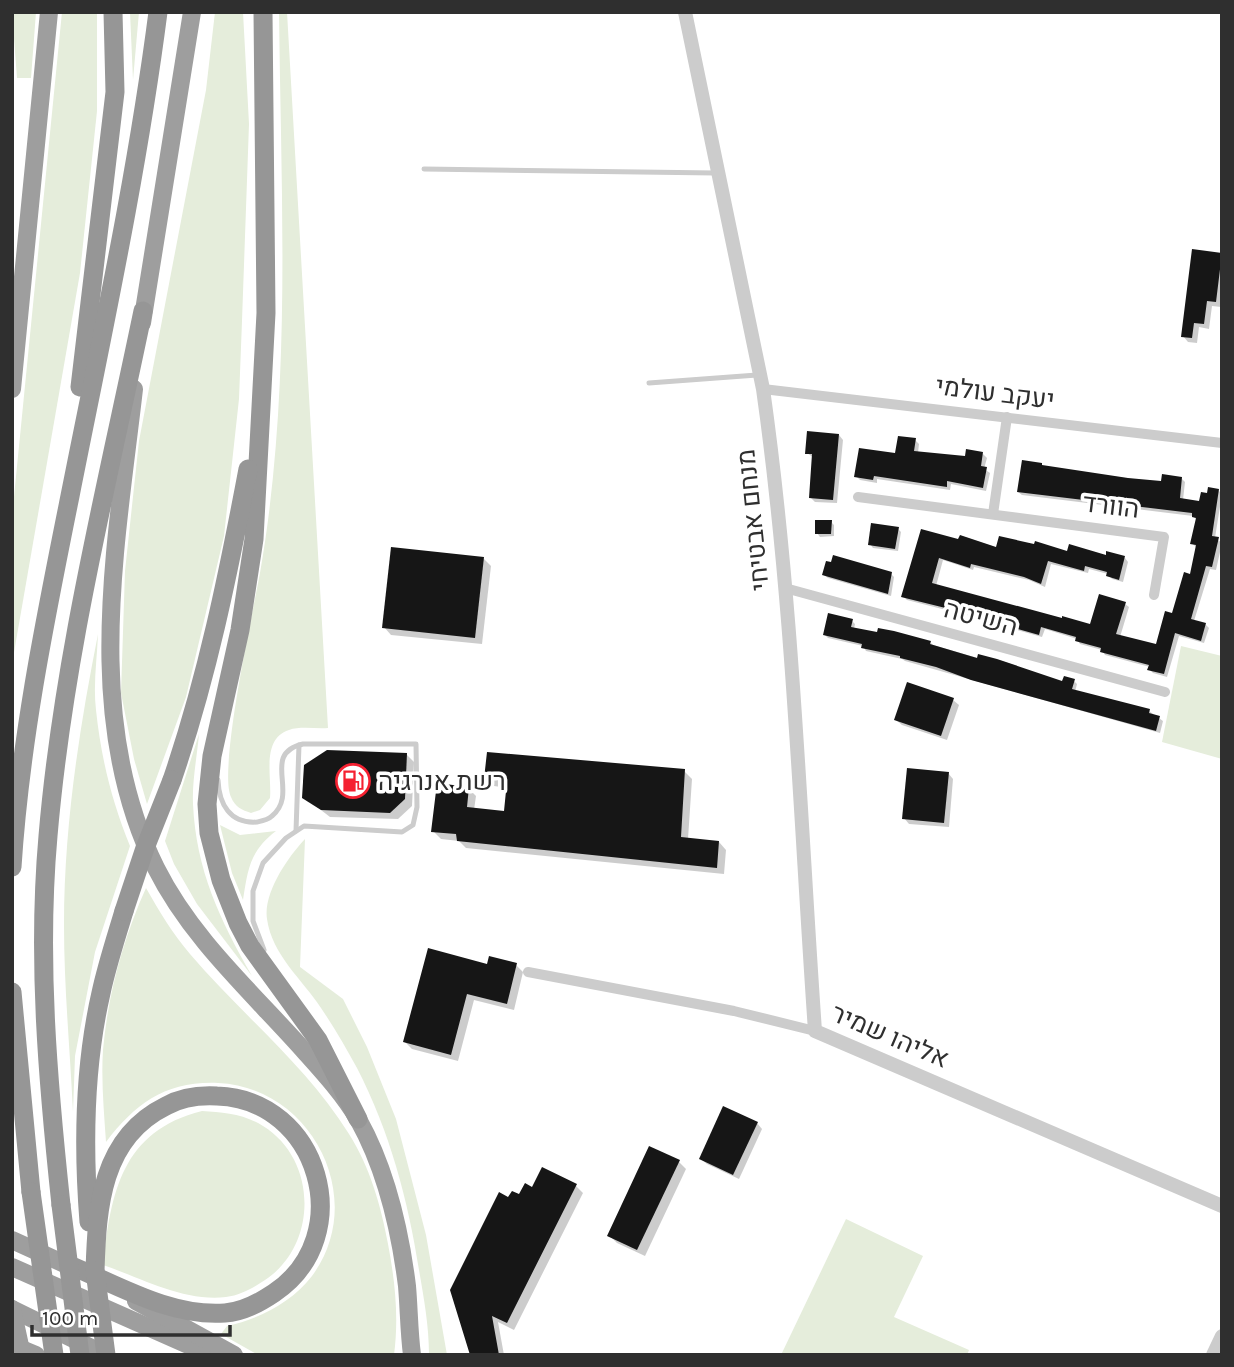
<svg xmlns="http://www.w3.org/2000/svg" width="1234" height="1367" font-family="Karla,Heebo,sans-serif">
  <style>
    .green { fill: #e5eddb }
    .shadow { fill: #0003 }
    .building { fill: #161616 }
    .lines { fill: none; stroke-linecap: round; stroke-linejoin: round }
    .service { stroke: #ccc; stroke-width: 5 }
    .minor { stroke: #ccc; stroke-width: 10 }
    .tertiary { stroke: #ccc; stroke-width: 14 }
    .trunk { stroke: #9e9e9e; stroke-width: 18 }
    .motorway { stroke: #969696; stroke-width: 19 }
    .trunk-bridge { stroke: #9e9e9e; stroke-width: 18 }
    .motorway-bridge { stroke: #969696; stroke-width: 19 }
    .labels { text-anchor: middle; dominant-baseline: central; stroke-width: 7; stroke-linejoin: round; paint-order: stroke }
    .street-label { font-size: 26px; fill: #2f2f2f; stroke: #fff }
    .poi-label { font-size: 26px; fill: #2f2f2f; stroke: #fff; text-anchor: start }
  </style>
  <rect width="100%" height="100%" fill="#fff"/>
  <g class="green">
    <path d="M12 12H36L31 78H17Z"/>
    <path d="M62 12H97V111L80 273 12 664V517Z"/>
    <path d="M130 12H139L133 80Z"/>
    <path d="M215 12H243L249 124 242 321 239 399 224 536 186 697 147 804 134 759 121 693 125 571 139 441 206 90Z"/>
    <path d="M279 12H287L328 728C316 729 300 726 289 730 261 739 272 777 270 798L260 810 251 813C242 810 235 807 231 797 218 771 253 611 260 573 292 389 281 198 279 12Z"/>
    <path d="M98 634C97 659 93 685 96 710 101 758 112 802 130 846L95 952 75 1056 73 1112C70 1050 64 987 64 925 64 827 79 730 98 634Z"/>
    <path d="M1181 646 1222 656V759L1162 742Z"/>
    <path d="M199 734C197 757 192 781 193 804 196 870 220 920 252 976L197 904 174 864 165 841Z"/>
    <path d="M220 825 240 835 276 831C250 851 248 868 243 900L232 873Z"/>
    <path d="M305 839 300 967 343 999 367 1047 396 1119 426 1235 447 1355H429C429 1326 424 1299 419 1270 408 1200 390 1132 357 1068 346 1048 334 1027 321 1008 302 979 272 955 267 919 263 893 288 857 305 839Z"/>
    <path d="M146 888C159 911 173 934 190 954 242 1015 306 1065 349 1134 370 1167 381 1206 388 1244 395 1281 399 1317 394 1355H258L221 1334 227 1326C259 1319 291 1303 312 1276 369 1199 312 1087 218 1083 166 1081 136 1103 106 1142 104 1112 101 1080 103 1050 108 994 123 939 146 888Z"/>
    <path d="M202 1111C223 1112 244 1114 263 1126 318 1160 318 1245 265 1280 253 1288 241 1295 226 1297 184 1302 141 1278 103 1265 111 1192 122 1131 202 1111Z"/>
    <path d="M846 1219 923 1256 894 1317 969 1350 967 1355H781Z"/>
  </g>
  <g class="shadow">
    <path d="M1222 255 1221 307 1212 306 1209 329 1199 327 1197 343 1188 342 1183 336Z"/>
    <path d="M839 435 843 440 837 503 815 502 810 497 814 458 807 453Z"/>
    <path d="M915 440 919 444 918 453 966 458 983 454 987 458 984 469 990 473 986 491 951 484 950 490 877 479V483L860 480 856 476 897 455Z"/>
    <path d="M1044 467 1162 483 1181 478 1185 482 1183 500 1201 503 1208 495 1218 490 1222 494 1215 538 1222 543 1216 570 1210 569 1194 621 1205 624 1209 628 1204 643 1179 636 1167 677 1153 673 1149 669 1150 667 1105 655 1102 650 1080 644 1077 639 1045 629 1042 637 1010 628 1006 624 1008 618 987 613 985 620 907 600 903 596 922 531 998 549 1107 557 1108 554 1125 558 1128 562 1123 582 1112 579 1108 574 1089 569 1088 573 1051 564 1045 587 1029 580 974 567 973 570 943 560 936 586 1091 626 1125 604 1129 607 1120 637 1157 646 1192 576 1196 547 1192 543 1197 520 1193 516 1022 495 1018 492Z"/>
    <path d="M831 522 834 525V536L820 537 817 533Z"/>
    <path d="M898 529 901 532 898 551 873 548 870 544Z"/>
    <path d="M483 558 491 566 482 644 391 635 384 627Z"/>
    <path d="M891 574 894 577 891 596 828 578 824 575Z"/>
    <path d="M852 621 855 624 854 629 930 642 933 645 1063 683 1074 681 1077 684 1075 692 1149 711 1163 721 1160 733 905 661 902 659 866 651 863 646 828 638 825 635Z"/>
    <path d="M908 685 953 700 959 705 947 740 902 725 896 720Z"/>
    <path d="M406 754 414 762 412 806 398 819 330 817 304 797Z"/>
    <path d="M684 771 692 779 688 839 719 842 726 850 724 874 466 848 459 841 441 839 433 831 468 788 476 796 474 810 506 813 508 788 494 786 486 779Z"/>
    <path d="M948 773 953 779 949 827 909 824 904 818Z"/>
    <path d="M516 965 523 972 514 1010 474 1000 458 1061 412 1049 405 1042 488 966Z"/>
    <path d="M757 1123 762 1129 739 1179 707 1164 701 1159Z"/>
    <path d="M679 1162 686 1169 645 1256 617 1243 609 1235Z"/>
    <path d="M576 1186 583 1193 514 1330 498 1322 504 1355H471L509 1199Z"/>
  </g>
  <g class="building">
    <path d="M1192 249 1222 253 1216 302 1207 301 1204 324 1194 323 1192 338 1181 337Z"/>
    <path d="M807 431 839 434 833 500 809 498 812 454H805Z"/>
    <path d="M898 436 916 438 914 451 965 456 966 449 983 452 981 466 987 467 983 488 947 481V487L874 476 873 480 854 477 859 448 895 453Z"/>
    <path d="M1022 460 1042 463V465L1128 478 1161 481 1162 474 1182 477 1180 498 1199 501 1201 492 1207 493 1208 487 1219 489 1212 536 1219 537 1212 567 1206 566 1191 619 1206 623 1201 641 1175 633 1164 674 1147 670 1149 665 1100 652 1101 648 1075 641 1076 637 1041 627 1039 635 1004 625 1007 616 984 610 982 617 901 597 921 529 958 539 960 535 996 547 999 536 1034 544 1035 541 1067 551 1069 544 1106 555V551L1125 556 1119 580 1106 576 1107 572 1085 566 1084 571 1048 561 1041 584 1024 577 971 564 970 568 939 558 932 583 1062 618V616L1090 624 1099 594 1126 602 1116 634 1156 644 1165 611 1172 613 1184 572 1190 574 1196 545 1190 544 1196 518 1192 517V513L1017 492Z"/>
    <path d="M815 520H832L831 534H815Z"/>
    <path d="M871 523 899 527 895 549 868 545Z"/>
    <path d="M391 547 484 557 475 638 382 628Z"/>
    <path d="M833 555 892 572 888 594 822 575 826 561 831 562Z"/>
    <path d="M828 613 853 619 851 627 877 632 878 628 894 631 931 641 930 644 977 658 978 654 997 659 1062 681 1064 676 1075 679 1072 689 1150 709 1149 713 1160 716 1156 731 971 680 936 667 900 658V656L861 648 862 644 823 635Z"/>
    <path d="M907 682 954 698 941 736 894 720Z"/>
    <path d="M327 750 407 753 405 799 390 813 321 810 302 798 304 765Z"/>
    <path d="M487 752 685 769 681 837 719 841 717 868 457 841 456 834 431 832 437 783 469 787 467 807 504 811 507 781 484 779Z"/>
    <path d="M907 768 949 772 944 823 902 819Z"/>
    <path d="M428 948 487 964 489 956 517 963 507 1004 467 994 451 1055 403 1042Z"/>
    <path d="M723 1106 758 1122 733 1175 699 1159Z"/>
    <path d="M649 1146 680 1160 637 1250 607 1236Z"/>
    <path d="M542 1167 577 1184 507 1323 492 1316 499 1355H470L450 1290 499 1192 508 1197 512 1191 519 1194 525 1183 532 1187Z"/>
  </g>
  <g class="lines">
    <g class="service">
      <path d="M424 169 715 173"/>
      <path d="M649 383 757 375"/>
      <path d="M218 780C219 804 230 824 257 822 262 821 268 820 272 816 300 793 260 754 303 744H416L417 807 413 825 402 832 304 826 286 838 263 863 253 891V921L264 950"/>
      <path d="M296 831 299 745"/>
    </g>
    <g class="minor">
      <path d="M763 389 1222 443"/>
      <path d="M858 497 1164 537 1154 595"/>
      <path d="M993 514 1007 417"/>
      <path d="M785 588 1165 692"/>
      <path d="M528 972 734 1011 815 1031"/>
    </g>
    <g class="tertiary">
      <path d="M685 12 763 389C793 601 800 817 815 1031L1222 1206"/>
      <path d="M1213 1355 1222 1336"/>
    </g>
    <g class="trunk">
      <path d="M142 323 192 12"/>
      <path d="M12 389 49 12"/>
      <path d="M134 389C116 547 82 719 156 868 192 940 254 994 306 1053 324 1073 344 1095 358 1119 386 1169 400 1230 407 1286 409 1309 409 1332 412 1355"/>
      <path d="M12 1240 80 1271"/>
      <path d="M12 1267 211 1355"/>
      <path d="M136 1301 234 1355"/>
      <path d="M12 1309 106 1355"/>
      <path d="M12 1345 36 1355"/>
    </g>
    <g class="motorway">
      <path d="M263 12 266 313 254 539 240 630 212 756 207 804 209 833 221 880 238 923 250 946 318 1040 358 1119"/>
      <path d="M80 387 115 92 113 12"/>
      <path d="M172 780C207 678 228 575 248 469"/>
      <path d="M12 867C20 742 45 620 70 496 102 335 137 175 158 12"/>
      <path d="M12 992 31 1192"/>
      <path d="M61 1205C48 1083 37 959 48 836 63 659 107 485 143 311"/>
      <path d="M89 1222C83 1146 84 1067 101 993 107 965 116 938 124 911"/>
      <path d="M74 1267C121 1287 172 1317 225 1313 243 1312 259 1303 274 1293 359 1236 319 1099 217 1096 199 1095 182 1097 166 1106 101 1138 97 1207 95 1271"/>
    </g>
    <path class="trunk-bridge" d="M12 1309 22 1355"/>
    <g class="motorway-bridge">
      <path d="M124 911 145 848 172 780"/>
      <path d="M31 1192 54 1355"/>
      <path d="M61 1205 80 1355"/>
      <path d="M95 1271 106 1355"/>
    </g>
  </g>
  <defs>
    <g id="fuel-ring" transform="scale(1.75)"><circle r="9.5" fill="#fff" stroke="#f52131" stroke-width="1.5"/><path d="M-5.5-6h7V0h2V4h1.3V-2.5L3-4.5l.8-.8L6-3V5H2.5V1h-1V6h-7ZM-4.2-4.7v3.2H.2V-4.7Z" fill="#f52131"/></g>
  </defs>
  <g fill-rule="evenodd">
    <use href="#fuel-ring" x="353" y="781"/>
  </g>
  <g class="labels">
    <g class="street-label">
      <text transform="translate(995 393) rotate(7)">יעקב עולמי</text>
      <text transform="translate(1111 506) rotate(7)">הוורד</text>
      <text transform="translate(753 520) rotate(-96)">מנחם אבטיחי</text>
      <text transform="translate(981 618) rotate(15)">השיטה</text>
      <text transform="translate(890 1036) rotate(23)">אליהו שמיר</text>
    </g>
    <g class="poi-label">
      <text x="378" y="781">רשת אנרגיה</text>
    </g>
  </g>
  <rect width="1234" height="1367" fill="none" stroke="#2f2f2f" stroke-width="28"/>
  <path d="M32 1325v10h198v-10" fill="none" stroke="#2f2f2f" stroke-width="3.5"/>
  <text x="42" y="1325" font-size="21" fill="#2f2f2f" stroke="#ffffff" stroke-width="5" paint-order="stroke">100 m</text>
</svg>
